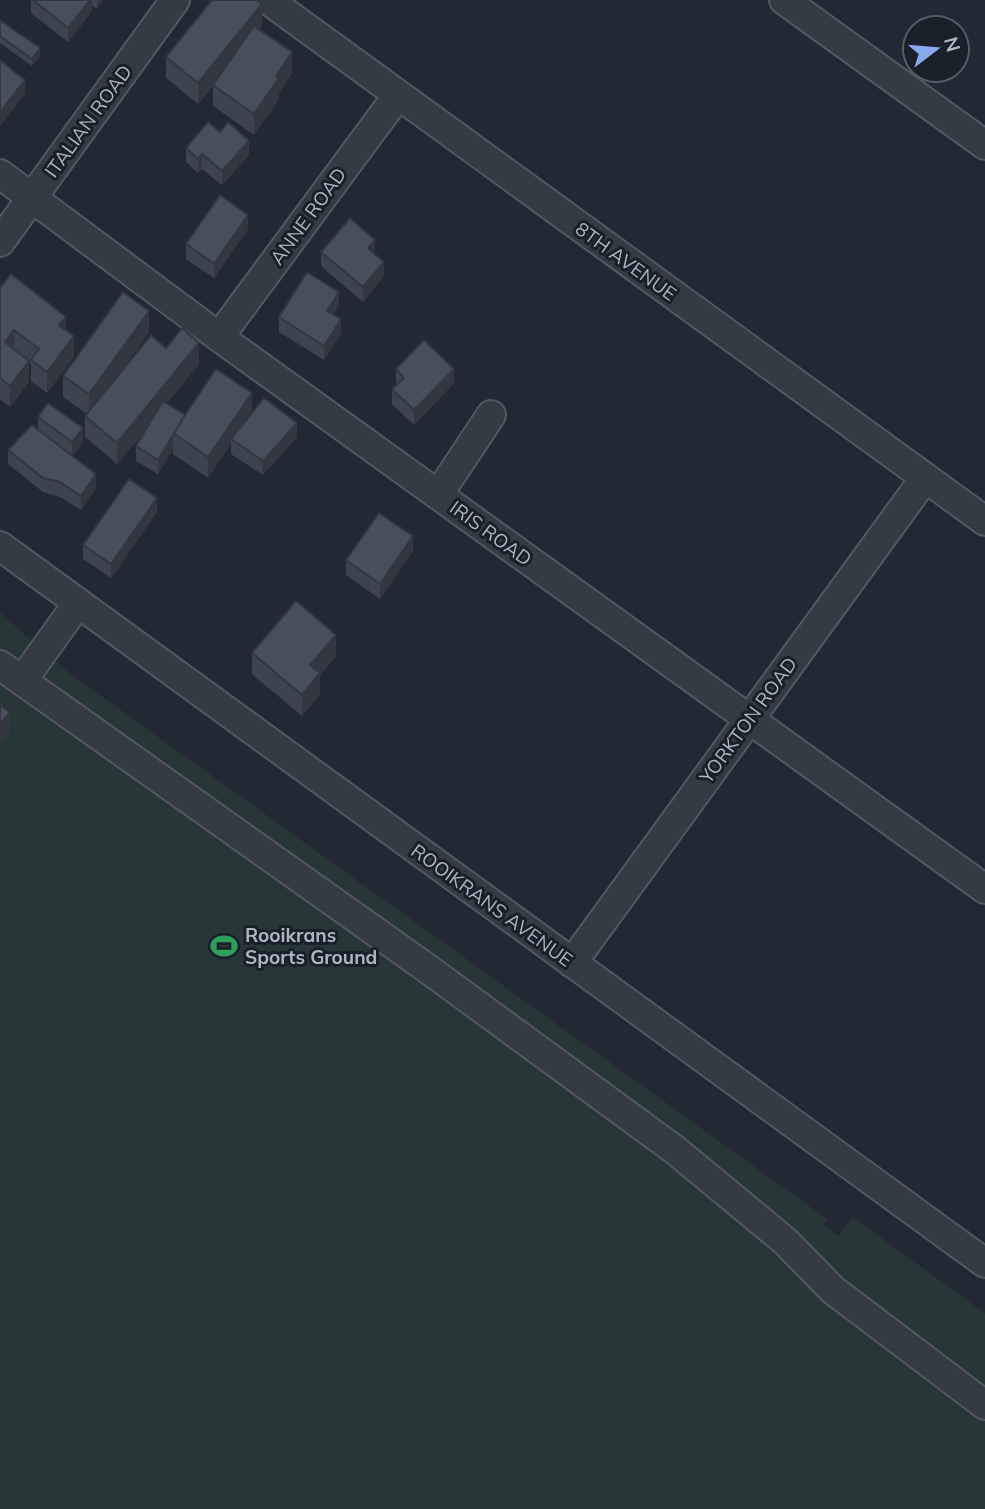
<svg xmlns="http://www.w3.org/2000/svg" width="985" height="1509" font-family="Mulish,sans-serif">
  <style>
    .green { fill: #273738 }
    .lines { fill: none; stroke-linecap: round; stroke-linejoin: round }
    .minor-casing { stroke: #525863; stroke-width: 32 }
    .minor { stroke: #353b45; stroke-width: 28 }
    .wall { fill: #3d4450 }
    .shaded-wall { fill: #323741 }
    .building { fill: #474f5d; stroke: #323741; stroke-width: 2 }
    .labels { text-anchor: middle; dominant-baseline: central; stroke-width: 6; stroke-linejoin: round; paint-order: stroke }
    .street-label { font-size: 19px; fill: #afb5c2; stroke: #1a202a }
    .poi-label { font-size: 19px; font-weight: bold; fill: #afb5c2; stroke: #1a202a; text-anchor: start }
  </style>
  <rect width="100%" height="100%" fill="#222935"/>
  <path class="green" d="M0 613 72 675 827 1219 823 1225 838 1236 852 1217 985 1313V1509H0Z"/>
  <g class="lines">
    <g class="minor-casing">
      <g id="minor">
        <path d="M268 0 985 521"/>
        <path d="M784 0 985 145"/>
        <path d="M0 174 219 337 985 889"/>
        <path d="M0 242 175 0"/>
        <path d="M219 337 398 95"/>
        <path d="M438 495 491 415"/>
        <path d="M0 546 985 1263"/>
        <path d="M0 665 428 969 675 1150 785 1241 833 1290 985 1405"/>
        <path d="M22 681 78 603"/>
        <path d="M572 963 925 478"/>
      </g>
    </g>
    <use href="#minor" class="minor"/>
  </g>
  <g class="wall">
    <path d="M31 0H103L97 9 92 6V11L68 42 31 13Z"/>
    <path d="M0 20 40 56 32 66 0 43Z"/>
    <path d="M262 25 259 29 292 73 279 93V99L254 135 213 106V86L198 104 166 78V57Z"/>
    <path d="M220 132 249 155 222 185 202 169 198 173 186 162V148Z"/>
    <path d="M248 229 214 278 186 259V244Z"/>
    <path d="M321 252 375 254 384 276 363 302 321 266Z"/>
    <path d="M0 288 66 330 74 357 47 393 31 381V364L29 362V382L10 407 0 399Z"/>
    <path d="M339 306 333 315 341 334 324 360 279 332V317Z"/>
    <path d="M149 332 115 379 166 348 199 364 167 403 185 415 252 414 297 437 263 475 231 454V444L208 478 173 454V449L158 474 136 461V446L148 427 117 464 85 437V416L87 414 63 397V376Z"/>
    <path d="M396 369 454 383 414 425 392 404V389L397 385 396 384Z"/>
    <path d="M38 417 83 442 73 456 96 488 81 510 60 497 43 492 8 464V450L38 429Z"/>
    <path d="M157 512 111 578 83 559V545Z"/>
    <path d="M413 551 380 599 346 575V560Z"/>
    <path d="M252 653 336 656 320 675V694L302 716 252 674Z"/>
  </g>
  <g class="shaded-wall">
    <path d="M90 0H92V11L68 42V28Z"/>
    <path d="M97 0H103L97 9Z"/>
    <path d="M262 4V25L198 104V83Z"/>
    <path d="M40 48V56L32 66V59Z"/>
    <path d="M292 52V73L279 93V99L254 135V114L276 76Z"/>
    <path d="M25 80V94L0 126V112Z"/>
    <path d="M249 141V155L222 185V171Z"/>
    <path d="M202 154V169L198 173V159Z"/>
    <path d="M248 215V229L214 278V264Z"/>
    <path d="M375 240V254L368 248Z"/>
    <path d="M384 262V276L363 302V287Z"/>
    <path d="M339 292V306L327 325V311Z"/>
    <path d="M149 311V332L89 415V394Z"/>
    <path d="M66 317V338L59 325Z"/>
    <path d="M341 319V334L324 360V346Z"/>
    <path d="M14 330V351L5 342Z"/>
    <path d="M74 336V357L47 393V372Z"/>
    <path d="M199 343V364L117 464V443Z"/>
    <path d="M29 361V382L10 407V386Z"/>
    <path d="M454 369V383L414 425V410Z"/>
    <path d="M252 393V414L231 439V444L208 478V457Z"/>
    <path d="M297 423V437L263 475V461Z"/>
    <path d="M83 428V442L72 456V442Z"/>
    <path d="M173 435V449L158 474V460Z"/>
    <path d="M96 474V488L81 510V496Z"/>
    <path d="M157 498V512L111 578V564Z"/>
    <path d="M413 536V551L380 599V584Z"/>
    <path d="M336 635V656L320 675V694L302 716V695L310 665Z"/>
    <path d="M10 712V733L0 746V725Z"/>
  </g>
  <g class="building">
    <path d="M33 0H90L68 28Z"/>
    <path d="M212 0H257L262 4 198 83 166 57Z"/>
    <path d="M0 20 40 48 32 59 0 36Z"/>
    <path d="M254 26 292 52 276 76 279 78 254 114 213 85Z"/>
    <path d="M0 60 25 80 0 112Z"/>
    <path d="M208 122 220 132 228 122 249 141 222 171 202 154 198 159 186 148Z"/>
    <path d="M220 195 248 215 214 264 186 244Z"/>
    <path d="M350 218 375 240 368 248 384 262 363 287 321 252Z"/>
    <path d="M307 272 339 292 327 311 341 319 324 346 279 317Z"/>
    <path d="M11 274 66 317 59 325 74 336 47 372 31 360 39 349 14 330 5 342 29 361 10 386 0 378V288Z"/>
    <path d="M123 292 149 311 89 394 63 376Z"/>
    <path d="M182 328 199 343 117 443 85 416 151 335 166 348Z"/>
    <path d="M424 340 454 369 414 410 392 389 404 378 396 369Z"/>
    <path d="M216 369 252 393 208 457 173 433Z"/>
    <path d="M264 398 297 423 263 461 231 439Z"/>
    <path d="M163 401 185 415 158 460 136 446Z"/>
    <path d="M48 403 83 428 72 442 38 417Z"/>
    <path d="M32 425 96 474 81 496 60 482 43 478 8 450Z"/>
    <path d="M129 479 157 498 111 564 83 545Z"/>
    <path d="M379 513 413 536 380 584 346 560Z"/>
    <path d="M296 601 336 635 310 665 320 673 302 695 252 653Z"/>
    <path d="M0 705 10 712 0 725Z"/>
  </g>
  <defs>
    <g id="stadium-bare" transform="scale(2.1)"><path d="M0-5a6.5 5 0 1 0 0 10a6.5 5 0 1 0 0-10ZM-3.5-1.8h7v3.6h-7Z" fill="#2e9e5b" stroke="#1a202a" stroke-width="2.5" paint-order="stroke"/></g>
  </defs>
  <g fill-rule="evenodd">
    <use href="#stadium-bare" x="224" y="946"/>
  </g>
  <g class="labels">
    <g class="street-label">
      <text transform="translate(88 121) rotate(-54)">ITALIAN ROAD</text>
      <text transform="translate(308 216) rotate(-54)">ANNE ROAD</text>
      <text transform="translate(626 261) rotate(36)">8TH AVENUE</text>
      <text transform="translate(491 533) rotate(36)">IRIS ROAD</text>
      <text transform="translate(748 720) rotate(-54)">YORKTON ROAD</text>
      <text transform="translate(492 905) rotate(36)">ROOIKRANS AVENUE</text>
    </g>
    <g class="poi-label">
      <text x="245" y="935">Rooikrans<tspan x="245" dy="22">Sports Ground</tspan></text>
    </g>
  </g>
  <g transform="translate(936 49) rotate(74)"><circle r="33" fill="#1a202a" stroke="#565c67" stroke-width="2"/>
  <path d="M0-5L12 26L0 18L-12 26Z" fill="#89aaed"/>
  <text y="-10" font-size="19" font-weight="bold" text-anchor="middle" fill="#afb5c2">N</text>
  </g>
</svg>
